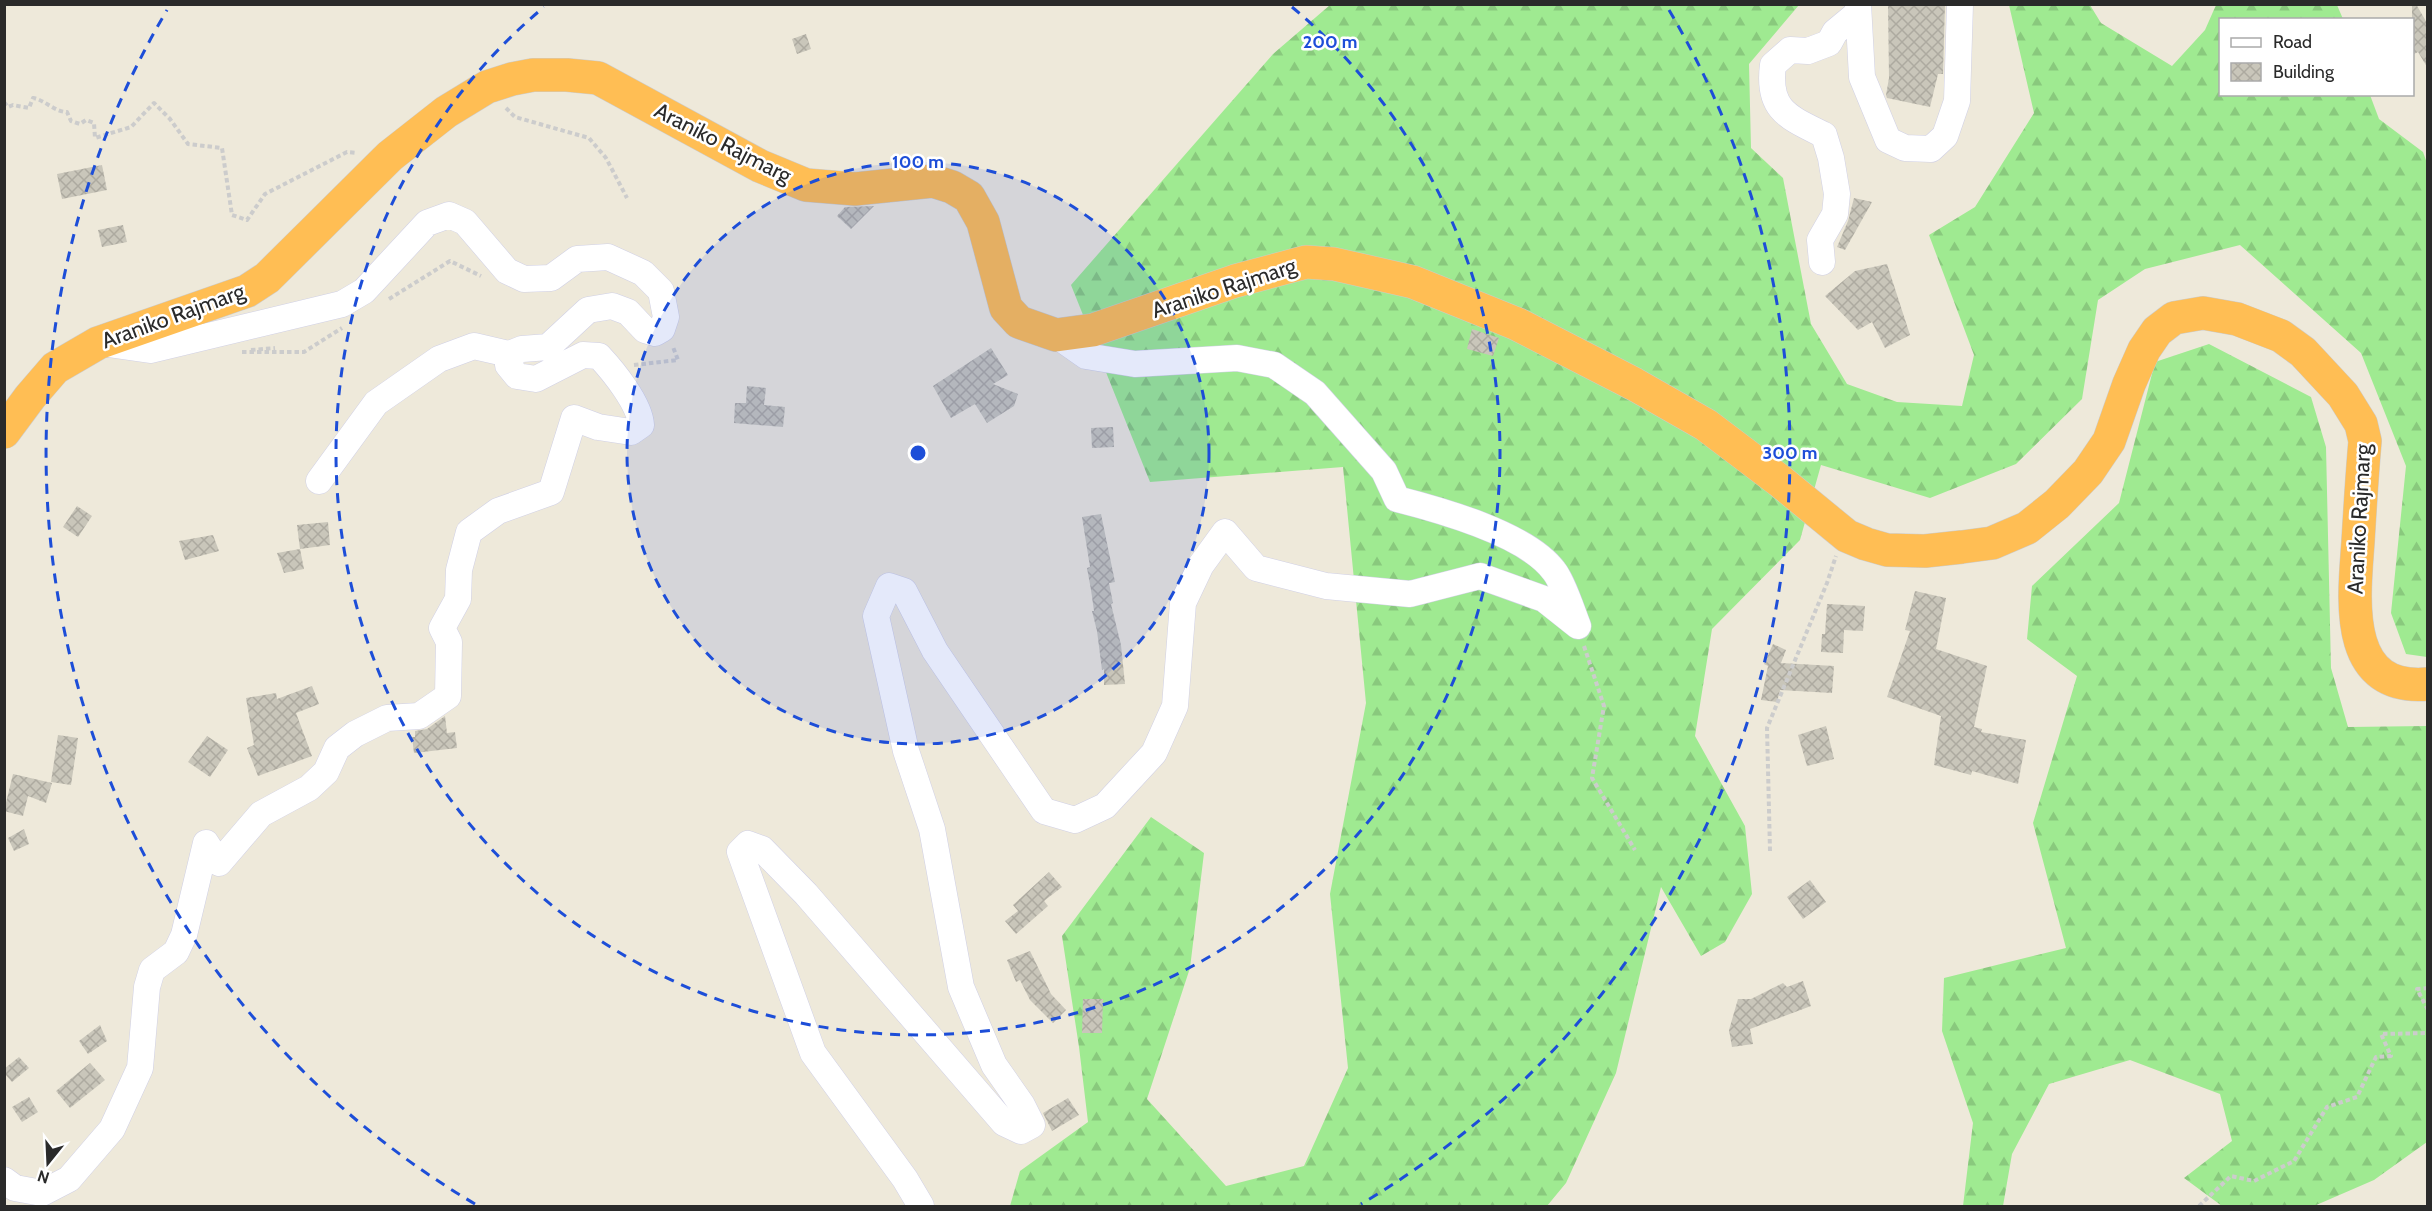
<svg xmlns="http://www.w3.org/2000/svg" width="2432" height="1211" font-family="Cabin,sans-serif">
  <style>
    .forest { fill: url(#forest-firs) }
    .building { fill: url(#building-cross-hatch) }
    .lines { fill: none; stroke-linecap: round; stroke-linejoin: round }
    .minor-casing { stroke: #d0d0e5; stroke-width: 27 }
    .highway-casing { stroke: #ccc; stroke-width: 34 }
    .path { stroke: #ccc; stroke-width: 4; stroke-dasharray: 4.5 3; stroke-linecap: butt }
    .minor { stroke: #fff; stroke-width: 26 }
    .highway { stroke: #ffbe54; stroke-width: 33 }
    .ring { fill: none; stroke: #1d4ed8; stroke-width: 3; stroke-dasharray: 10 8 }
    .labels { text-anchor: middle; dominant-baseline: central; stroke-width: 5; stroke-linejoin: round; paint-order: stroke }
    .street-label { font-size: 22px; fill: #2a2a2a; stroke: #fff }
    .centre { fill: #1d4ed8; stroke: #fff; stroke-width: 3 }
    .ring-label { font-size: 18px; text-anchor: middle; font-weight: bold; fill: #1d4ed8; stroke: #fff; stroke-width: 5; stroke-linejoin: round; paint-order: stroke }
  </style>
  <defs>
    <pattern id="forest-firs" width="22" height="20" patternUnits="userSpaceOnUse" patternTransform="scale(1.5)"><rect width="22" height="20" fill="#9fea91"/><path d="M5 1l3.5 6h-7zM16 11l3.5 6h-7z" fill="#89c97d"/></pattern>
    <pattern id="building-cross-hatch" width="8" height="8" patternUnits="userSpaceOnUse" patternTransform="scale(1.5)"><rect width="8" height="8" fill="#c9c6ba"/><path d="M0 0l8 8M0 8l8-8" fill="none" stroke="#adaaa0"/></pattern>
  </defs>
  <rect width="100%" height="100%" fill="#eee9da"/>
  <g class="forest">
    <path d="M1330 5H1799L1749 64 1751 148 1783 178 1811 324 1847 384 1897 402 1962 406 1974 355 1929 235 1975 207 2034 113 2009 5H2090L2101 23 2172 66 2205 30 2216 5H2337L2343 19 2220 20V94L2370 95 2379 119 2423 152 2428 166 2427 657 2406 654 2391 613 2406 466 2361 353 2240 245 2145 269 2098 300 2082 399 2016 464 1930 498 1821 465 1800 540 1712 629 1695 736 1745 826 1752 894 1725 942 1701 956 1661 887 1616 1073 1566 1183 1547 1206H1010L1020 1171 1088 1122 1079 1047 1062 936 1151 817 1204 853 1190 968 1147 1099 1226 1186 1304 1166 1348 1068 1330 894 1366 703 1343 467 1150 482 1071 285 1273 54Z"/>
    <path d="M2209 344 2311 397 2326 447 2331 668 2348 727 2427 726V1142L2374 1180 2314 1206H2222L2184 1178 2232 1141 2220 1094 2130 1060 2049 1084 2012 1154 2003 1206H1963L1973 1123 1942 1031 1944 978 2066 948 2033 823 2077 676 2027 639 2032 586 2119 503 2155 362Z"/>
  </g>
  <g class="building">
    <path d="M1888 4H1945L1943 74H1938L1930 107 1887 98 1886 95 1889 78Z"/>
    <path d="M2412 4H2416L2427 23V67L2418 52 2412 55Z"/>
    <path d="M806 34 811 49 797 54 792 39Z"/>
    <path d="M102 165 107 190 62 199 57 174Z"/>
    <path d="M1854 198 1872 202 1845 250 1837 247 1848 221Z"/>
    <path d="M874 206 851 229 837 216 845 207Z"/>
    <path d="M123 225 127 242 102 247 98 230Z"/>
    <path d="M1887 264 1910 335 1885 348 1872 322 1858 330 1825 296 1855 271Z"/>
    <path d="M1472 329 1499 338 1493 356 1467 349Z"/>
    <path d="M991 348 1008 375 993 384 1018 394 1014 406 987 423 975 404 951 418 933 386Z"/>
    <path d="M747 386 766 388 764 405 785 407 783 427 734 423 735 403H746Z"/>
    <path d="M1113 427 1114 447 1092 448 1091 428Z"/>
    <path d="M77 506 92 516 78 537 63 527Z"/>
    <path d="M1101 514 1115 582 1109 583 1113 603 1111 604 1121 645 1125 684 1104 685V669L1102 670 1097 631 1092 611H1094L1091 590 1087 568 1090 567 1082 517Z"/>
    <path d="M328 522 330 545 300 549 297 525Z"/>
    <path d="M213 535 219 551 185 560 179 541Z"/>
    <path d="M300 549 304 569 284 573 277 553Z"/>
    <path d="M1915 591 1946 598 1936 649 1987 666 1974 727 1982 729 1981 732 2026 740 2018 784 1972 771 1971 775 1934 765 1941 716 1887 697 1910 631 1905 630Z"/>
    <path d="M1827 604 1865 606 1863 631 1844 630 1843 653 1821 652 1822 634H1825Z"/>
    <path d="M1773 644 1786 650 1781 663 1834 666 1832 693 1780 690 1777 702 1761 700 1768 666 1764 664Z"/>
    <path d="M312 686 319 704 296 713 312 756 258 776 247 748 254 745 246 698 276 693 277 699Z"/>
    <path d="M445 716 447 733 455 732 457 748 414 753 412 737H415V731L427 729Z"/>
    <path d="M1826 726 1834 759 1807 766 1798 735Z"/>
    <path d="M58 735 78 738 71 785 51 782Z"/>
    <path d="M207 736 228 750 210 777 188 762Z"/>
    <path d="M13 774 52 783 46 803 28 796 23 816 4 811Z"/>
    <path d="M24 829 29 844 14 851 8 838Z"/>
    <path d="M1049 872 1062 887 1044 901 1048 906 1016 934 1005 921 1018 911 1013 905Z"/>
    <path d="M1810 880 1826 902 1803 919 1787 897Z"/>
    <path d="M1030 951 1051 994 1066 1010 1053 1023 1030 1000 1020 980 1016 982 1007 960Z"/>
    <path d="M1803 981 1811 1006 1750 1029 1753 1044 1732 1047 1729 1030 1738 999H1751L1783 983 1787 987Z"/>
    <path d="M1083 999H1103L1102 1033H1082Z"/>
    <path d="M100 1025 107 1041 88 1054 79 1041Z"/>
    <path d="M19 1057 29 1068 12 1082 4 1073V1069Z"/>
    <path d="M90 1063 105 1080 70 1108 56 1091Z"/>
    <path d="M29 1097 38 1112 22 1122 12 1107Z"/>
    <path d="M1068 1098 1079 1115 1052 1131 1043 1113Z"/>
  </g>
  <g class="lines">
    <g class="minor-casing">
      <g id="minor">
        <path d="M1858 4 1862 77 1888 140 1905 148 1931 149 1945 136 1957 101 1960 4"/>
        <path d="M1822 262 1820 240 1835 214 1837 194 1831 158 1824 135C1788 117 1767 110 1773 65L1790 50 1808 51 1829 43 1835 32 1858 13"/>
        <path d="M319 481 376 403 439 359 474 346 509 354"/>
        <path d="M4 1180 15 1188 42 1193 69 1179 112 1129 140 1068 147 987 152 970 176 952 184 935 206 843 219 863 261 814 309 788 326 772 337 748 355 734 387 718 419 716 448 696 449 642 442 628 458 599 459 570 469 532 498 511 551 492 574 418 598 427 631 432 641 425C640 404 613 371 599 356L583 355 536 379 517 376 508 365 509 354 522 349 548 347 588 310 612 306 628 312 645 330 655 333 662 329 666 317 661 291 643 273 608 257 577 259 551 278 524 279 507 271 465 222 449 215 427 223 364 291 342 304 150 350 101 343"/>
        <path d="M921 1206 905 1179 813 1053 740 852 748 844 762 849 806 894 1004 1123 1021 1131 1032 1125 1022 1105 994 1065 961 987 932 829 906 751 876 616 889 586 904 591 935 651 1044 811 1075 820 1105 806 1154 753 1175 706 1183 603 1201 565 1225 532 1256 568 1326 586 1410 594 1480 576 1544 599 1578 626C1572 611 1563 582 1554 571 1527 534 1440 510 1397 499L1384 471 1315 393 1274 365 1237 358 1135 364 1086 356 1056 335"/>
      </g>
    </g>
    <g class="highway-casing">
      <path id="highway" d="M4 432 30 397 55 368 98 343 247 291 267 278 390 156 446 112 487 87 512 79 533 75H567L598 78 760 166 806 185 855 189 933 181 952 187 969 197 983 222 1006 308 1019 322 1056 335 1093 330 1235 281 1306 262 1334 264 1413 282 1517 324 1634 384 1706 425 1780 481 1847 536 1866 544 1887 550 1925 551 1962 547 1992 543 2027 528 2057 504 2088 472 2109 441 2129 384 2144 350 2157 331 2174 318 2203 313 2237 319 2281 336 2303 352 2343 395 2361 424 2365 441C2362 475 2360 508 2358 542 2354 598 2342 692 2428 684"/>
    </g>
    <g class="path">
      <path d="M4 102 8 107 13 105 29 108 33 98C45 100 55 112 67 112L71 121 80 124 86 120 94 123 95 138 131 127 154 103 170 119 188 144 222 148 232 215 247 220 265 194 347 152 357 153"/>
      <path d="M506 108 515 117 589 138 606 158 627 198"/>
      <path d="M389 299 450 261 481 276"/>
      <path d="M251 350 275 348"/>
      <path d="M242 352H304L342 328"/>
      <path d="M634 365 678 360 673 347"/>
      <path d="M1584 646 1604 706 1592 778 1635 850"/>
      <path d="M1770 851 1767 728 1827 583 1836 556"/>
      <path d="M2428 988 2417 989 2428 1010"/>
      <path d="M2199 1206 2231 1176 2254 1181 2294 1161 2327 1107 2357 1097 2376 1057 2391 1056 2381 1034 2428 1033"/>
    </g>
    <use href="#minor" class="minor"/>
    <use href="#highway" class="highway"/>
  </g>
  <circle cx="918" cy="453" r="291" fill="#1d4ed8" fill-opacity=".12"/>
  <g class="ring">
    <circle cx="918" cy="453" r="291"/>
    <path d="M1292 7A582 582 0 1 1 544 7"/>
    <path d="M475 1204A872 872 0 0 1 167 10M1669 10A872 872 0 0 1 1361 1204"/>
  </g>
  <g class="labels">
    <g class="street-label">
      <text transform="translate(723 143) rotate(27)">Araniko Rajmarg</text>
      <text transform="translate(1224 288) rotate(-18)">Araniko Rajmarg</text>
      <text transform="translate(173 316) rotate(-20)">Araniko Rajmarg</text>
      <text transform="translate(2359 519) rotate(-87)">Araniko Rajmarg</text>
    </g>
  </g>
  <circle cx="918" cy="453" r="9" class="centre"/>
  <g class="ring-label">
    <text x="1330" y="48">200 m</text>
    <text x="918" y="168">100 m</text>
    <text x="1790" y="459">300 m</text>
  </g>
  <rect width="2432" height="1211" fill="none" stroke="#2a2a2a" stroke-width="12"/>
  <rect x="2219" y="18" width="195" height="78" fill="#ffffff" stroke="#aaaaaa" stroke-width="1.5"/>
  <rect x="2231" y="38" width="30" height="9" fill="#ffffff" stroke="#aaaaaa" stroke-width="1.5"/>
  <text x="2273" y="48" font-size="18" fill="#2a2a2a">Road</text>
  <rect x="2231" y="63" width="30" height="18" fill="url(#building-cross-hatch)" stroke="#aaaaaa" stroke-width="1.5"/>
  <text x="2273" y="78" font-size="18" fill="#2a2a2a">Building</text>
  <g transform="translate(48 1163) rotate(198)" stroke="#ffffff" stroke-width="4.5" paint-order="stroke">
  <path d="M0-4.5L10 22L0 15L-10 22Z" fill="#2a2a2a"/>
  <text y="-9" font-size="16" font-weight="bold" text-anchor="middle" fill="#2a2a2a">N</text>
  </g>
</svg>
